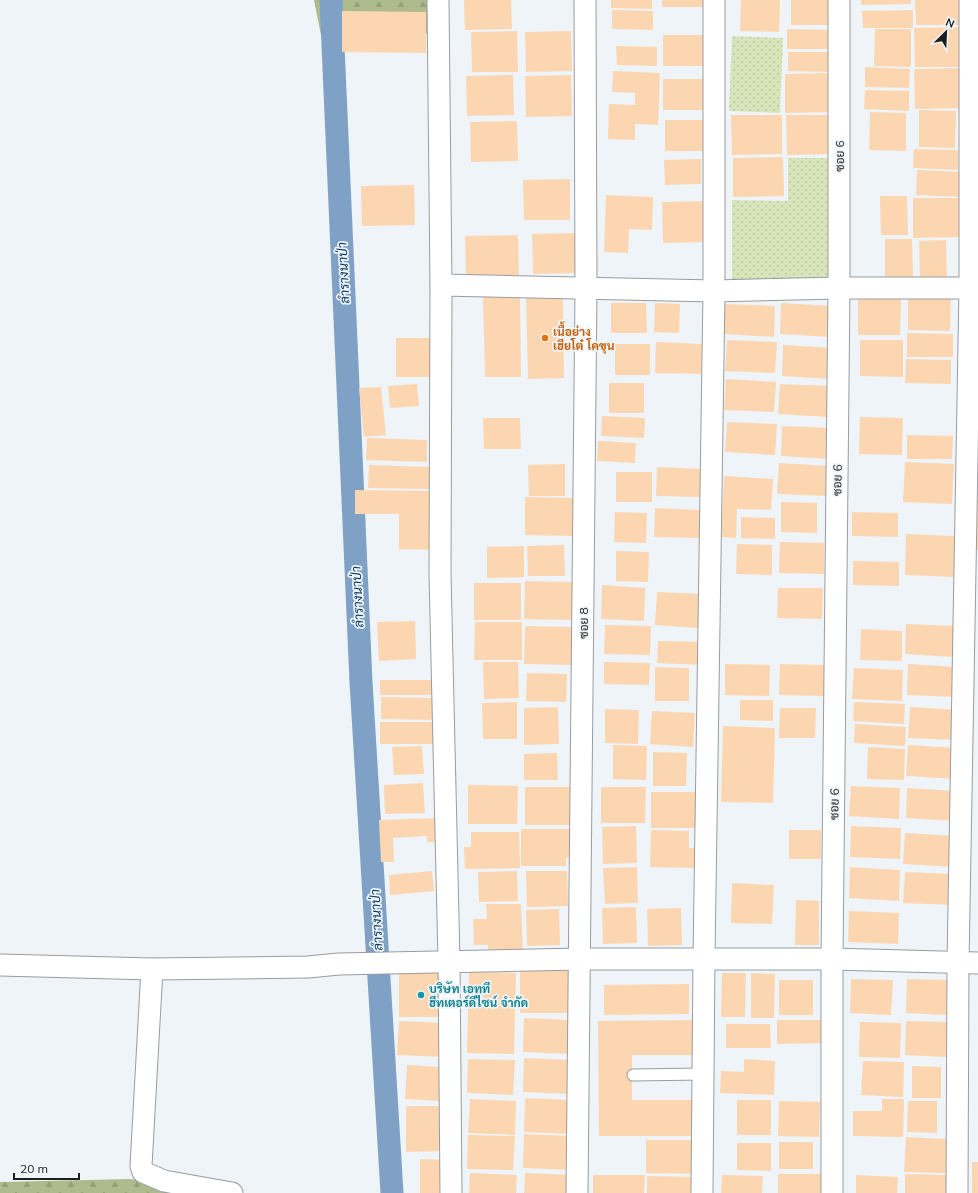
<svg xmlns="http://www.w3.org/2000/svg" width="978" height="1193" font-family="Mulish,Sarabun,sans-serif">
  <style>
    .grass { fill: url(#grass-dots) }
    .forest { fill: url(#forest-firs) }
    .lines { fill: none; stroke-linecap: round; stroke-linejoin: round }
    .canal { stroke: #80a1c6; stroke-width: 23 }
    .building { fill: #fcd6b0 }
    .lane-casing { stroke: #989ca0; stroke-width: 13 }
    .street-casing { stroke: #989ca0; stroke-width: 23 }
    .lane { stroke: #fff; stroke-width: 11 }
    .street { stroke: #fff; stroke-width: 21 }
    .food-dot { fill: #e8710a; stroke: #eff4f8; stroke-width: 1.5 }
    .culture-dot { fill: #0f9aa8; stroke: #eff4f8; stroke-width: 1.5 }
    .labels { text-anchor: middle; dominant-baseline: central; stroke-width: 3.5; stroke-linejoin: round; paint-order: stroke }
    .street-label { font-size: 12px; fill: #1c1e1f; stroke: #eff4f8 }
    .food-label { font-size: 12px; font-weight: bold; fill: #c56008; stroke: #eff4f8; text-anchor: start }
    .culture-label { font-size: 12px; font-weight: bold; fill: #0d838f; stroke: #eff4f8; text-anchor: start }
    .water-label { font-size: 13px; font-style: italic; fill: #073b6a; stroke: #eff4f8 }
  </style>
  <defs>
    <pattern id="grass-dots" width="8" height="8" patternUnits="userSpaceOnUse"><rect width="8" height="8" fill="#d8e5bb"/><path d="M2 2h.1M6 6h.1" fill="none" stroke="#b9c4a0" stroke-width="1.8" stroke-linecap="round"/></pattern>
    <pattern id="forest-firs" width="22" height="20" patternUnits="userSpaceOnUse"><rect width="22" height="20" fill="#adbb8c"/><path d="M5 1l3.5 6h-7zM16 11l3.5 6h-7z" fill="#94a078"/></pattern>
  </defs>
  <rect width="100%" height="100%" fill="#eff4f8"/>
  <g class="grass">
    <path d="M732 36 783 38 780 113 729 111Z"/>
    <path d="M788 158H836L835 280H732V200L788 201Z"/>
  </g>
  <g class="forest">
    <path d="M314 0H431L432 33 321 35Z"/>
    <path d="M130 1179 212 1193H0V1182Z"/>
  </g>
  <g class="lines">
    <path class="canal" d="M331 0 361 682 392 1193"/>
  </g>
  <g class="building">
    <path d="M464 0H511L512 29 465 30Z"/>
    <path d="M611 0H652V9L611 8Z"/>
    <rect x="662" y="0" width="42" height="7"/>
    <path d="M741 0H780L779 32 740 31Z"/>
    <path d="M791 0H831L830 25H791Z"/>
    <path d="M861 0H911V4L861 5Z"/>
    <path d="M915 0H966L967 25H916Z"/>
    <path d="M612 10 653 11V30L612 29Z"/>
    <path d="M913 10V28H863L862 11Z"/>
    <path d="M342 11 426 12V53L342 52Z"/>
    <path d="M965 27 966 67H915L914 28Z"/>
    <path d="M787 29 831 30V49H787Z"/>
    <path d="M875 29H911V67L874 66Z"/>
    <path d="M517 31 518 72H472L471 32Z"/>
    <path d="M571 31 572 71 526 72 525 32Z"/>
    <rect x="663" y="35" width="42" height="31"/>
    <path d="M616 46 657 47V66L617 65Z"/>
    <path d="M788 52H831V72L788 71Z"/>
    <path d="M865 67 910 69 909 88 865 87Z"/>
    <path d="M965 68 966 108 915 109 914 69Z"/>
    <path d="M613 71 660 73 658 125 635 124V140L608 139 609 104 635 105V93L612 92Z"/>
    <path d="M835 73 836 112 785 113V74Z"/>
    <path d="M513 75 514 115 467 116 466 76Z"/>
    <path d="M571 75 572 116 526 117 525 76Z"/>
    <rect x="663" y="79" width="42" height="31"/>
    <path d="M865 90 909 91V111L864 109Z"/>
    <path d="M919 110 956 111 955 148 919 147Z"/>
    <path d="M870 112 906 113V151L869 150Z"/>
    <path d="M731 115H782V154L732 155Z"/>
    <path d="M786 115H837L838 154 787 155Z"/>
    <rect x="665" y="120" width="42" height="31"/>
    <path d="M517 121 518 161 471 162 470 122Z"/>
    <path d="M914 149 958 150V170L913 168Z"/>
    <path d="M783 157 784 196 733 197V158Z"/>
    <path d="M701 159V184L665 185 664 160Z"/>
    <path d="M917 170 960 172V197L916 195Z"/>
    <path d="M570 179V220H524L523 180Z"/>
    <path d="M414 185 415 225 362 226 361 186Z"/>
    <path d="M606 195 653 197 652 230 629 229 628 253 604 252Z"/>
    <path d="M880 196H907L908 235H881Z"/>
    <path d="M913 198H964V237L913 238Z"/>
    <path d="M709 201 710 242 663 243 662 202Z"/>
    <path d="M579 233 580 273 533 274 532 234Z"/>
    <path d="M518 235 519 275 466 276 465 236Z"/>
    <path d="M885 239H912L913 278H885Z"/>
    <path d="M946 240 947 279 920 280 919 241Z"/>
    <path d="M908 294 951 295 950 331 908 330Z"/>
    <path d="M483 296H520L521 377H485Z"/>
    <path d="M526 297H563L564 378 528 379Z"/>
    <path d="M858 298 901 299 900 335H858Z"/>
    <path d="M611 303H646L647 333H611Z"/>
    <path d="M655 303 680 304 679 333 654 332Z"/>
    <path d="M781 303 831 306 830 337 780 334Z"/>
    <path d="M725 304 775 306 774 337 724 334Z"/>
    <path d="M907 333 953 334V357H907Z"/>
    <rect x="396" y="338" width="35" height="39"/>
    <path d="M727 340 777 342 775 373 725 371Z"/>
    <path d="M860 340H903V377L860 376Z"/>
    <path d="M656 342 702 344 701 374 655 373Z"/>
    <rect x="615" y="344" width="35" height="31"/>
    <path d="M783 345 833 348 832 379 782 376Z"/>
    <path d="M906 359 951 360V384L905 383Z"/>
    <path d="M726 379 776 382 774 412 724 410Z"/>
    <rect x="609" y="383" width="35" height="30"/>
    <path d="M417 384 419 406 390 408 388 386Z"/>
    <path d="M780 384 830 386 828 417 778 414Z"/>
    <path d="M381 387 386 435 364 437 359 388Z"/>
    <path d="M602 416 645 418 644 438 601 436Z"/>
    <path d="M860 417 903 418 902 455 859 454Z"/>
    <path d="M483 418H520L521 449H484Z"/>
    <path d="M727 422 777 424 775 455 725 452Z"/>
    <path d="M782 426 832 428 831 459 781 456Z"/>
    <path d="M907 435 953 436 952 459H907Z"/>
    <path d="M367 438 427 440V462L366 460Z"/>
    <path d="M598 441 636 443 635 463 597 461Z"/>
    <path d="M905 462 954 464 952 504 903 502Z"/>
    <path d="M779 463 829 466 827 496 777 494Z"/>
    <path d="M565 464V496H529L528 465Z"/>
    <path d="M369 465 429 467V489L368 488Z"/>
    <path d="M657 467 703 469 702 497 656 496Z"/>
    <rect x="616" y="472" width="36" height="30"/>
    <path d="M724 476 773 479 771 510 737 509 736 538 721 537Z"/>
    <path d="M355 490 436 491 435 550 399 549V514H355Z"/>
    <path d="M525 497 573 498 572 536 525 535Z"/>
    <path d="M977 500H978V550L974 549Z"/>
    <path d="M781 502 817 503V533L781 532Z"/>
    <path d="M655 508 701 510 700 538 654 537Z"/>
    <path d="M615 512 647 513 646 543 614 542Z"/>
    <path d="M852 512 898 513V537L852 536Z"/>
    <path d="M741 517 775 518V539L741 538Z"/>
    <path d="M906 534 955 536 954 577 905 575Z"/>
    <path d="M780 542 824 543V574L779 573Z"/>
    <path d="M737 544 772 545V575L736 574Z"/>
    <path d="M564 545 565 576H528L527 546Z"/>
    <path d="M524 546V577L487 578V547Z"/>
    <path d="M616 551 649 552 648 582 616 581Z"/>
    <path d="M853 561 899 562V586L853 585Z"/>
    <path d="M525 581 572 582V620L524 619Z"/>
    <rect x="474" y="583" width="47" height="37"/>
    <path d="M602 585 645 588 644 621 601 619Z"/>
    <path d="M778 588H823L822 619 777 618Z"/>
    <path d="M657 592 700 594 698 628 655 625Z"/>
    <path d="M415 621 416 659 379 661 377 622Z"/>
    <path d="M475 622H522V660H474Z"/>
    <path d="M906 624 956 626 955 657 905 654Z"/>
    <path d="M605 625 651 626 650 655 604 654Z"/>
    <path d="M525 626 572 627V665L524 664Z"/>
    <path d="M861 629 902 631V661L860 660Z"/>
    <path d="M658 641 703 642V665L657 663Z"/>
    <path d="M483 662H518L519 698 484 699Z"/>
    <path d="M604 662 650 663 649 685 604 684Z"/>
    <path d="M725 664 770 665 769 696 725 695Z"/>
    <path d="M780 664 825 665 824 696 779 695Z"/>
    <path d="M908 664 958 667 956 697 907 695Z"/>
    <path d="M655 667 689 668V701H655Z"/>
    <path d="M854 668 903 670 902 701 852 699Z"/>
    <path d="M527 673 567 674 566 702 526 701Z"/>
    <rect x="380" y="680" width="54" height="15"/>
    <path d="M381 697 436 698 435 720 381 719Z"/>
    <path d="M740 700H773V721L740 720Z"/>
    <path d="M517 702V739H483L482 703Z"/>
    <path d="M854 702 905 704 904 724 853 721Z"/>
    <path d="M558 707 559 744 524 745V708Z"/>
    <path d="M910 707 959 710 958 740 908 738Z"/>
    <path d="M780 708H816L815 738H779Z"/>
    <path d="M605 709 639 710 638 744 605 743Z"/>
    <path d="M652 711 695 713 693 747 650 744Z"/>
    <rect x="380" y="722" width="55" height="22"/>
    <path d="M855 724 906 727 905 746 854 743Z"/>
    <path d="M723 726 775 728 773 803 721 802Z"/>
    <path d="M613 745 647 746 646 780 613 779Z"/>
    <path d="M908 745 957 748 956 779 906 776Z"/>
    <path d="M422 746 424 774 394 775 392 747Z"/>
    <path d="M868 747 905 749 904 780 867 779Z"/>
    <path d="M653 752 687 753 686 786H653Z"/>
    <path d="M557 753 558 780H524V754Z"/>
    <path d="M423 783 425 813 385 814 384 785Z"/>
    <path d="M468 785 518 786 517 824H468Z"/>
    <path d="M851 786 900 788 899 819 849 816Z"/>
    <rect x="525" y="787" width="49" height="38"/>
    <path d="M601 787H646L645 823H601Z"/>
    <path d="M907 788 957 791 956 821 906 818Z"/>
    <rect x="651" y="792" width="45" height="36"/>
    <path d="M438 818 439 842H427V836L393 838 394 862H381L379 820Z"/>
    <path d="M636 826 637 863 603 864 602 827Z"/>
    <path d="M851 826 901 828 900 859 850 857Z"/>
    <path d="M521 829H576V858H566V866H521Z"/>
    <path d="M651 830 689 831V848H698V868L650 867Z"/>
    <rect x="789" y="830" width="32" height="29"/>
    <path d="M471 832H519L520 868 465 869 464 847H471Z"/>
    <path d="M905 833 955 836 954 867 903 864Z"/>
    <path d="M637 867 638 903 605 904 603 868Z"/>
    <path d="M850 867 900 870 899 901 849 898Z"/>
    <path d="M432 871 434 891 390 895 389 875Z"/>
    <path d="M517 871 518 901 479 902 478 872Z"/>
    <path d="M526 871H567L568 906 527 907Z"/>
    <path d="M905 872 955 874 953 905 903 903Z"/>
    <path d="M732 883 774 885 772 924 731 923Z"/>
    <path d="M796 900 819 901V945H795Z"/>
    <path d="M486 904H521L523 955H488V945H474L473 919H487Z"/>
    <path d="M636 907 637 943 603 944 602 908Z"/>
    <path d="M681 908 682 945 648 946 647 909Z"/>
    <path d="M559 909 560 945 527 946 526 910Z"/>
    <path d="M849 911 899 913 898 944 848 942Z"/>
    <rect x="520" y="971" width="50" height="42"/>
    <rect x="399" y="972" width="45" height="45"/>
    <path d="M469 972 516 973 514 1054 467 1053Z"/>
    <path d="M722 973H746L745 1017H721Z"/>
    <path d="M751 973 775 974 774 1018H751Z"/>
    <path d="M851 979 893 980 891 1015 850 1013Z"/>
    <path d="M907 979 948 980 947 1015 906 1013Z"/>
    <rect x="779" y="980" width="34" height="35"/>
    <path d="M689 984V1014L604 1015V985Z"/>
    <path d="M524 1018 571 1020 570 1054 523 1052Z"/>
    <path d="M696 1020V1055H632V1100H698L699 1136H599L598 1021Z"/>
    <path d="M777 1020H822V1043L777 1044Z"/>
    <path d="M399 1021 445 1023 444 1057 397 1055Z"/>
    <path d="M906 1021 947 1022 946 1057 905 1055Z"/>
    <path d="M860 1022 901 1023 900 1058 859 1057Z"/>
    <path d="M726 1024H770L771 1048H726Z"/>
    <path d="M524 1058 571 1060 570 1094 523 1092Z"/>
    <path d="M468 1059 515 1060 513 1095 467 1093Z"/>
    <path d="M744 1059 775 1061 774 1095 720 1093 721 1071 744 1072Z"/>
    <path d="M863 1061 904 1062 903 1097 861 1095Z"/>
    <path d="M407 1065 441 1067 440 1101 405 1099Z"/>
    <path d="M912 1066 941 1067V1098H912Z"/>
    <path d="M525 1098 572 1100 571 1134 524 1132Z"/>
    <path d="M470 1099 516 1101 515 1135 468 1133Z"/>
    <path d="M882 1099H904L903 1137 853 1136V1111H882Z"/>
    <rect x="737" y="1100" width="34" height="35"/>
    <path d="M779 1101 820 1102 819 1137 778 1136Z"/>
    <path d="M908 1101H937V1133L907 1132Z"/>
    <path d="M406 1106H446V1151L406 1152Z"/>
    <path d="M524 1134 571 1136 570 1170 523 1168Z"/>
    <path d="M468 1135 515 1136 513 1170 467 1169Z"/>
    <path d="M906 1137 947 1139 946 1173 904 1172Z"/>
    <path d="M646 1140H697V1174L646 1173Z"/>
    <rect x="779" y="1142" width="34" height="27"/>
    <path d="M737 1143H771V1171L737 1170Z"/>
    <path d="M420 1159 446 1160V1193H420Z"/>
    <rect x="972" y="1162" width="6" height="31"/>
    <path d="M470 1173 517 1175 516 1193H469Z"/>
    <path d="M525 1173 571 1175V1193H524Z"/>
    <path d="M778 1174H822L823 1193H778Z"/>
    <path d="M905 1174 947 1175 946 1193H905Z"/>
    <path d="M593 1175H645L644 1193H593Z"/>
    <path d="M722 1175 763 1176 762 1193H721Z"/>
    <path d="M856 1175 898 1177 897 1193H856Z"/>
    <path d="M647 1176 698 1177V1193H647Z"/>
  </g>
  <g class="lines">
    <g class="lane-casing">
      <path id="lane" d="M633 1075 703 1074"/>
    </g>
    <g class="street-casing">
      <g id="street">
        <path d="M438 0 441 285 440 574 449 961 451 1193"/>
        <path d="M441 285 714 291 839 288H978"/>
        <path d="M0 965 152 969 308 967 339 964 581 959H832L978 963"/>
        <path d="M152 969 141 1166 143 1172 164 1181 232 1193"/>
        <path d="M577 1193 586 288 585 0"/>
        <path d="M702 1193 704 958 714 291V0"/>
        <path d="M832 1193V959L839 288V0"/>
        <path d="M957 1193 958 963 970 288V0"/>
      </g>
    </g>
    <use href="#lane" class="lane"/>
    <use href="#street" class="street"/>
  </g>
  <circle class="food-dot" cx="545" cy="338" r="4"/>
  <circle class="culture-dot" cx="421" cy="995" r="4"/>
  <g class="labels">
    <g class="street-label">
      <text transform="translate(839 156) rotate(-90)">ซอย 6</text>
      <text transform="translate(837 480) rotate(-89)">ซอย 6</text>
      <text transform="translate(583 623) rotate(-90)">ซอย 8</text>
      <text transform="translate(834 804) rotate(-89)">ซอย 6</text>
    </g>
    <g class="food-label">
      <text x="553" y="331">เนื้อย่าง<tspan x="553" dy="14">เฮียโต๋ โคขุน</tspan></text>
    </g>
    <g class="culture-label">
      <text x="429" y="988">บริษัท เอทูที<tspan x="429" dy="14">ฮีทเตอร์ดีไซน์ จำกัด</tspan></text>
    </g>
    <g class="water-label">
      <text transform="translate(343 273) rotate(-93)">ลำรางนาป่า</text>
      <text transform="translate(357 597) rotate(-93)">ลำรางนาป่า</text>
      <text transform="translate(376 920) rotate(-93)">ลำรางนาป่า</text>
    </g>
  </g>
  <g transform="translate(946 32) rotate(24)" stroke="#eff4f8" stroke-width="3" paint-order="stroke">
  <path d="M0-3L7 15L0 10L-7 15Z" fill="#1c1e1f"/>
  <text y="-6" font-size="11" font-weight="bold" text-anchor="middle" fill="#1c1e1f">N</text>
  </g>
  <path d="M14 1173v6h65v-6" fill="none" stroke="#1c1e1f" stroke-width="2"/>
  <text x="20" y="1173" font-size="12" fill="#1c1e1f" stroke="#eff4f8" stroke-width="3" paint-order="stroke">20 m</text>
</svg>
